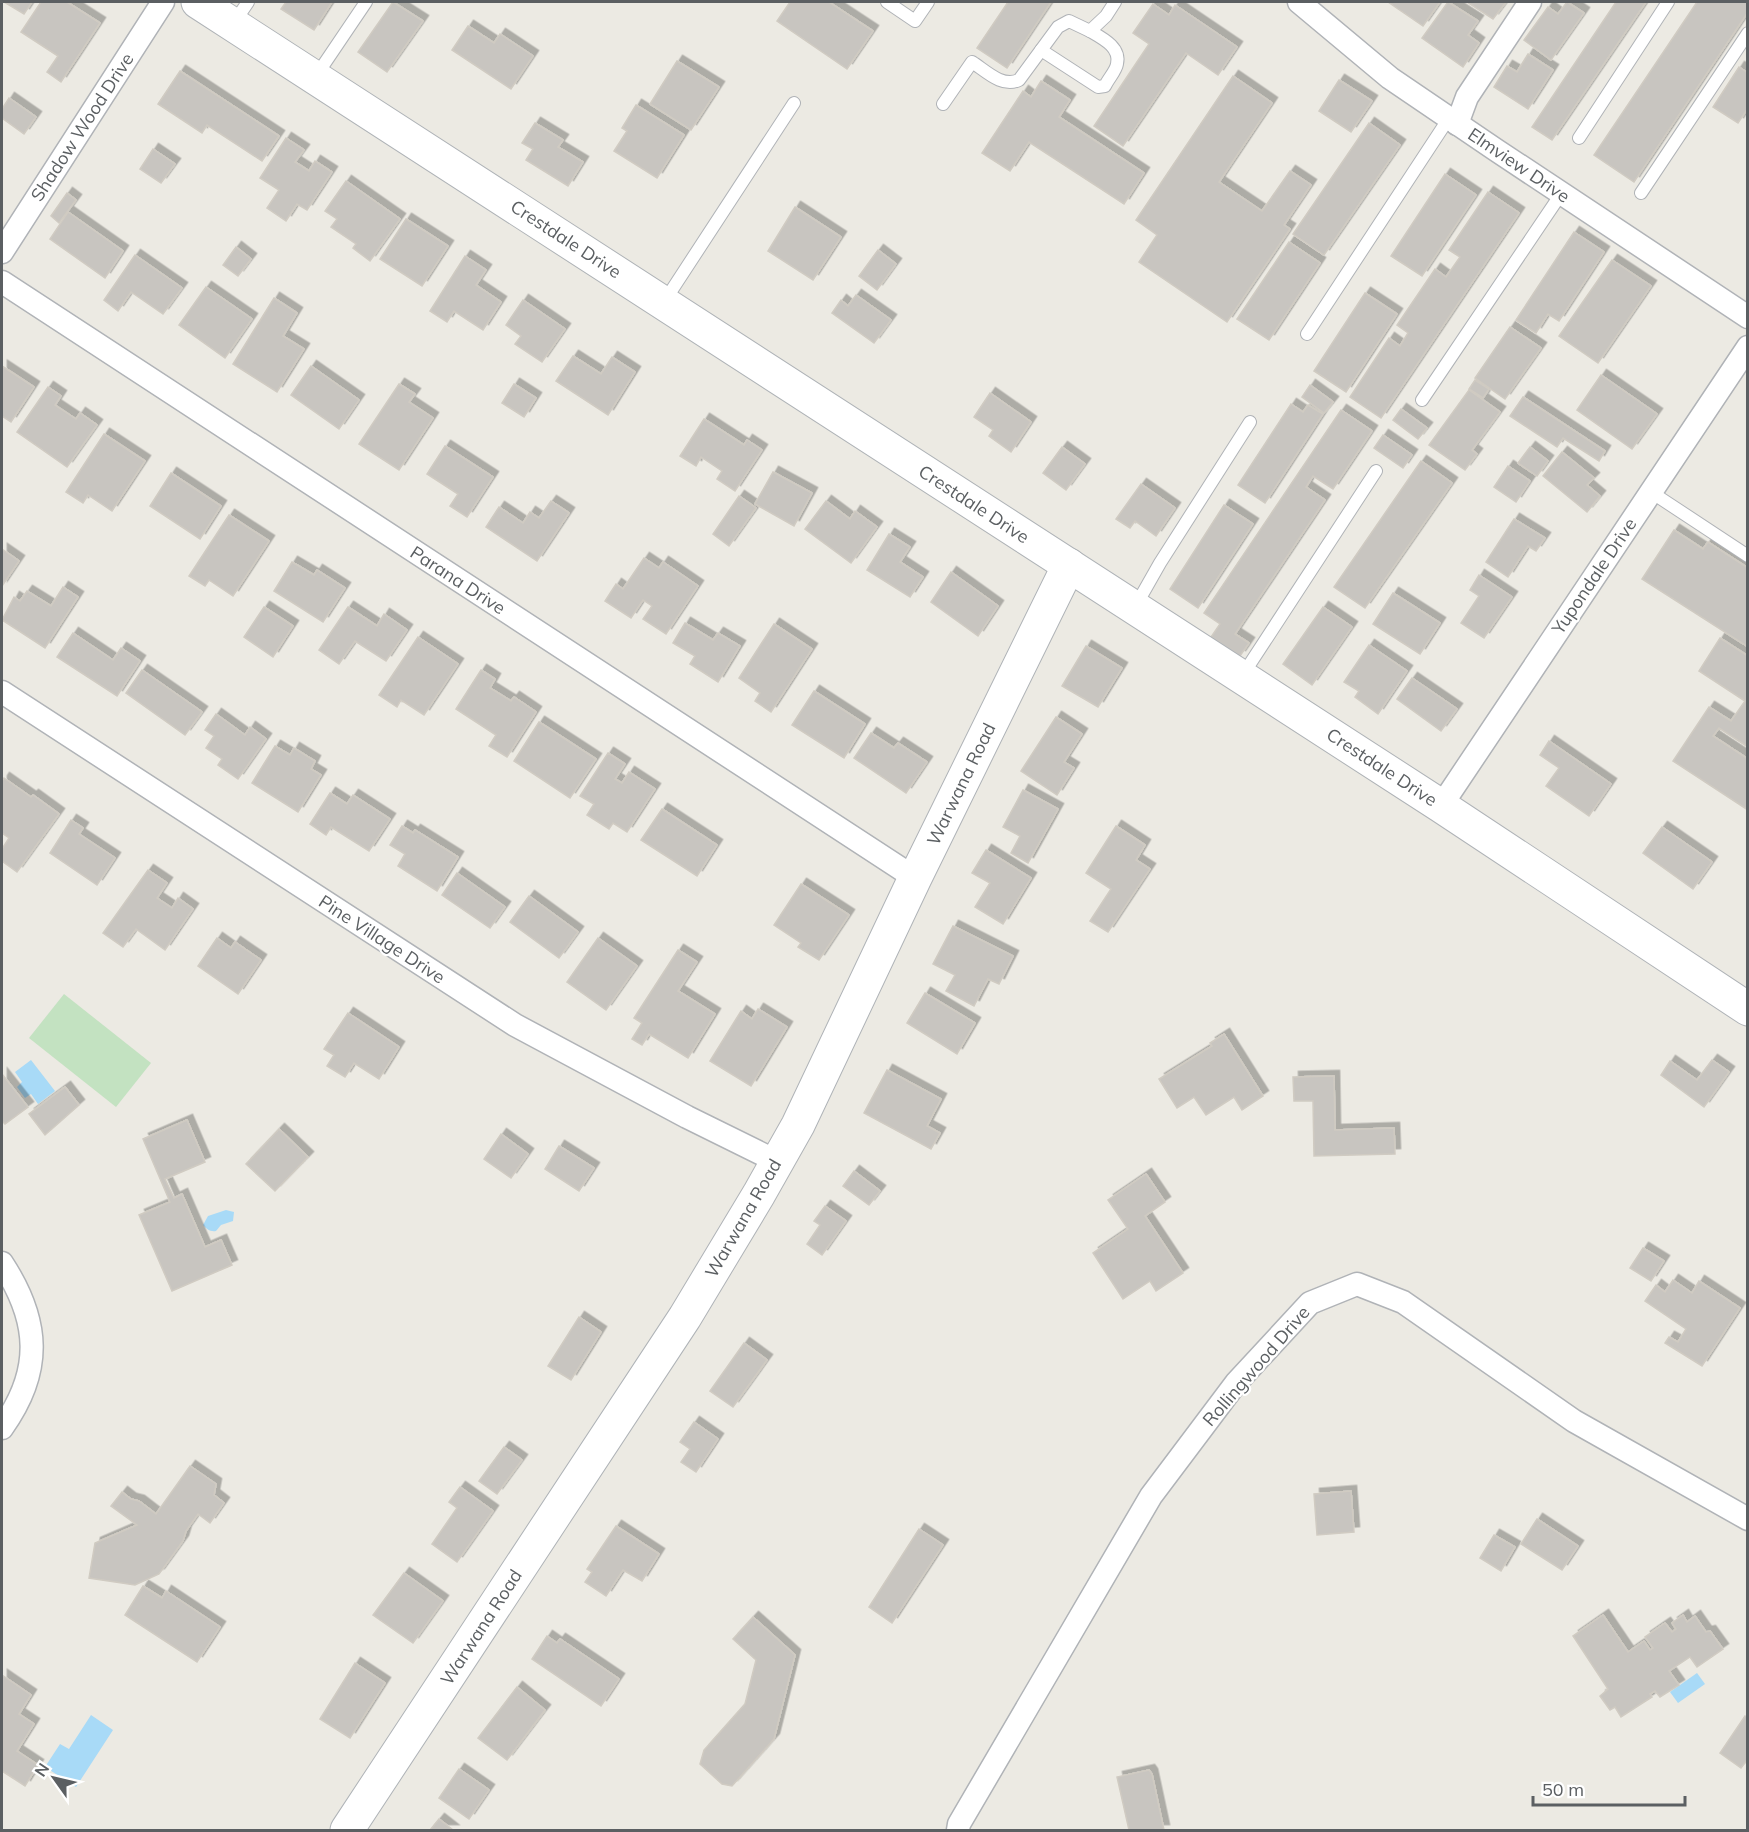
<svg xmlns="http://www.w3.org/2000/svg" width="1749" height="1832" font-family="Mulish,sans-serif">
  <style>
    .green { fill: #c3e2c1 }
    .water { fill: #a8daf7 }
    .building { fill: #c8c5c0; stroke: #d0cbc2; stroke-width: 1.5; filter: url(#shadow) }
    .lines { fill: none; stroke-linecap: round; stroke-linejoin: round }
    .lane-casing { stroke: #b0b3b7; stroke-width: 14 }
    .street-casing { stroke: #b0b3b7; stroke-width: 25 }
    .secondary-casing { stroke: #afb3b7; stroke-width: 35 }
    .lane { stroke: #fff; stroke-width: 12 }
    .street { stroke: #fff; stroke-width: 22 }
    .secondary { stroke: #fff; stroke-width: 33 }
    .labels { text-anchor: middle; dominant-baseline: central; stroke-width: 4.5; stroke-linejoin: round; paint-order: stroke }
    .street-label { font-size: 18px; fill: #5b5f62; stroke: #fff }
  </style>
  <defs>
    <filter id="shadow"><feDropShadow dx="5.5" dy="-5.5" stdDeviation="0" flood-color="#0004"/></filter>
  </defs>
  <rect width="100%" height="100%" fill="#eceae3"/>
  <path class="green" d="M64 994 151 1063 116 1107 29 1038Z"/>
  <g class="water">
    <path d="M31 1060 55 1091 38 1104 31 1094 25 1098 17 1087 22 1082 15 1072Z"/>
    <path d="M226 1210 234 1212 233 1221 221 1225 216 1231C210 1232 207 1229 203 1225L208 1216Z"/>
    <path d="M1697 1673 1705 1684 1678 1703 1670 1692Z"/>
    <path d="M91 1715 113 1730 76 1787 45 1767 60 1744 69 1749Z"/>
  </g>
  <g class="building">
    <path d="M4 2H32L24 14Z"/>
    <path d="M41 2H67L100 23 61 82 47 72 58 56 21 32Z"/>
    <path d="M286 2H332L314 30 281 9Z"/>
    <path d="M393 2 423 21 387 72 358 52Z"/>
    <path d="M790 2H829L873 31 847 69 777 21Z"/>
    <path d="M1008 2H1051L1007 68 977 48Z"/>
    <path d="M1388 2H1440L1423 26Z"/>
    <path d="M1448 2 1478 21 1468 35 1479 43 1463 67 1422 38Z"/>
    <path d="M1467 2H1506L1493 19Z"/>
    <path d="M1567 2 1584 13 1551 60 1524 40 1548 7 1558 14Z"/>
    <path d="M1616 2H1646L1552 140 1532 127Z"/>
    <path d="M1697 2H1748V12L1634 182 1594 155Z"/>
    <path d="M1153 4 1169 15 1175 5 1237 47 1218 75 1186 53 1123 146 1094 126 1149 44 1133 33Z"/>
    <path d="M468 26 494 43 500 34 533 56 511 89 452 50Z"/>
    <path d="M1528 54 1553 70 1528 109 1494 87 1507 66 1517 72Z"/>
    <path d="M677 61 719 87 691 130 650 104Z"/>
    <path d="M1739 67 1748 73V108L1738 123 1713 107Z"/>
    <path d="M180 71 279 136 262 161 207 125 202 133 158 104Z"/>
    <path d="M1233 76 1272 103 1219 182 1262 211 1290 171 1311 185 1284 225 1290 229 1227 322 1139 262 1157 235 1136 220Z"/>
    <path d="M1339 80 1372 101 1351 132 1319 111Z"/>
    <path d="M1041 81 1070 100 1059 117 1144 173 1124 204 1029 142 1010 171 982 153 1023 91 1031 97Z"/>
    <path d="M9 98 36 117 24 134 2 118V109Z"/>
    <path d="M636 105 684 135 657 178 614 151 627 131 622 128Z"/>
    <path d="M535 123 563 140 558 147 583 162 568 186 526 160 533 149 522 143Z"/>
    <path d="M1369 123 1400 145 1324 255 1293 234Z"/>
    <path d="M286 138 304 150 295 162 309 171 315 161 332 172 307 210 297 204 286 221 267 208 279 190 260 178Z"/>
    <path d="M153 149 175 164 161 183 140 169Z"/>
    <path d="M1445 174 1476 195 1422 276 1391 256Z"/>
    <path d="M346 181 400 219 370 261 353 248 356 244 331 227 337 219 325 211Z"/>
    <path d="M1488 192 1519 213 1381 418 1350 397 1389 338 1400 346 1408 333 1397 325 1435 269 1446 277 1460 257 1449 250Z"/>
    <path d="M67 193 76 200 59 223 51 216Z"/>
    <path d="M795 207 841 237 813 280 768 251Z"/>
    <path d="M68 212 123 251 105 278 50 239Z"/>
    <path d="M406 219 448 246 422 286 380 259Z"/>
    <path d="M1574 232 1604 252 1559 321 1548 314 1536 333 1516 320Z"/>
    <path d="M1289 242 1320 263 1269 340 1237 319Z"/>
    <path d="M236 247 251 259 238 276 223 265Z"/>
    <path d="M878 250 896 264 877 290 859 276Z"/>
    <path d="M135 255 182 288 163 314 131 292 118 311 104 300Z"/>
    <path d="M465 256 486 270 476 285 501 302 483 330 454 311 447 322 430 311Z"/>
    <path d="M1612 260 1651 286 1598 363 1559 336Z"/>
    <path d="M206 287 252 319 225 358 179 325Z"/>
    <path d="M1365 293 1397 314 1346 392 1314 371Z"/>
    <path d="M856 295 891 320 874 343 832 313 841 300 848 306Z"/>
    <path d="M274 298 297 313 283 336 304 349 277 392 233 364Z"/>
    <path d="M523 300 565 329 542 362 515 344 521 336 506 325Z"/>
    <path d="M1510 327 1541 348 1505 399 1475 378Z"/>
    <path d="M573 356 601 374 612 357 635 372 608 415 556 381Z"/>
    <path d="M2 366 34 387 11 422 2 416Z"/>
    <path d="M311 366 359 400 339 429 291 395Z"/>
    <path d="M1601 375 1657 414 1632 449 1577 410Z"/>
    <path d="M1475 380 1489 389 1483 398 1469 389Z"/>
    <path d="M399 384 415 394 409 402 433 418 399 470 359 444Z"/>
    <path d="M514 384 536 398 524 417 502 403Z"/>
    <path d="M1310 385 1333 402 1324 413 1302 397Z"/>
    <path d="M48 387 61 396 55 405 76 419 80 413 97 425 67 467 17 432Z"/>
    <path d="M1469 390 1500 412 1472 450 1477 454 1465 470 1429 445Z"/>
    <path d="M990 393 1031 422 1011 452 989 436 993 430 974 417Z"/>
    <path d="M1523 397 1605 451 1599 461 1563 438 1557 447 1510 416Z"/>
    <path d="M1291 404 1303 412 1308 405 1323 414 1265 503 1238 485Z"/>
    <path d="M1401 409 1427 428 1418 439 1393 420Z"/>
    <path d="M1341 410 1372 431 1333 489 1313 476 1306 487 1325 500 1235 634 1249 643 1240 656 1211 637 1220 624 1204 613Z"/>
    <path d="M704 419 744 445 747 440 762 450 735 491 717 479 722 471 701 457 696 466 680 456Z"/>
    <path d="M104 434 145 461 112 511 88 495 83 503 66 492Z"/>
    <path d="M1383 435 1412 455 1403 468 1374 448Z"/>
    <path d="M445 446 493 477 467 517 450 506 458 494 427 474Z"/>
    <path d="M1062 447 1085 464 1066 490 1043 473Z"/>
    <path d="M1530 447 1548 461 1537 476 1518 463Z"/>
    <path d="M1562 452 1594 478 1587 485 1600 496 1587 512 1543 476Z"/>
    <path d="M1421 461 1452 483 1365 608 1334 587Z"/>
    <path d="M1508 466 1530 481 1516 502 1494 487Z"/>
    <path d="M773 472 812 493 794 526 755 504Z"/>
    <path d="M171 473 221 506 200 539 150 506Z"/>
    <path d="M1141 484 1175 508 1156 536 1135 521 1130 528 1116 519Z"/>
    <path d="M739 496 756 508 729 546 713 534Z"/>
    <path d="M551 501 569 513 537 561 486 527 499 507 523 523 530 512 539 518Z"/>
    <path d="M826 501 850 519 855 511 877 527 851 563 805 529Z"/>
    <path d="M1224 505 1253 524 1198 608 1170 589Z"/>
    <path d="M229 515 269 541 233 596 209 580 205 586 189 576Z"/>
    <path d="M1514 519 1545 538 1536 551 1528 546 1508 577 1486 562Z"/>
    <path d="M1674 530 1703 549 1708 542 1748 568V647L1642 579Z"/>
    <path d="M889 534 910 547 900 562 923 577 910 597 867 570Z"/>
    <path d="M2 549 19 561 2 586Z"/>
    <path d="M644 558 659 568 663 562 698 586 666 634 643 619 652 606 643 600 631 618 605 601 616 584 623 589Z"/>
    <path d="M292 562 314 575 317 570 345 588 323 622 274 591Z"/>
    <path d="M951 572 998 606 978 636 931 602Z"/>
    <path d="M1479 575 1512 597 1484 638 1461 623 1479 596 1470 590Z"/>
    <path d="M63 587 78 597 45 648 2 620 14 597 20 601 27 591 51 606Z"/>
    <path d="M1393 593 1440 623 1420 654 1373 624Z"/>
    <path d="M264 607 293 626 273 657 244 637Z"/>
    <path d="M348 607 377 626 384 614 407 630 386 661 355 641 339 664 319 650Z"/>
    <path d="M1323 607 1352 627 1312 685 1283 664Z"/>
    <path d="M685 623 713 640 718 633 740 646 718 682 690 664 695 656 673 643Z"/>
    <path d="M774 624 812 649 771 712 755 701 760 693 739 678Z"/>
    <path d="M73 633 113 660 121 648 140 661 117 696 57 657Z"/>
    <path d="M418 637 458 664 424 715 401 700 397 707 379 695Z"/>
    <path d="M1720 638 1748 656V747L1719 728 1713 736 1748 759V810L1673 761 1709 707 1731 721 1745 701 1699 671Z"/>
    <path d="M1369 645 1407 671 1378 714 1355 697 1359 691 1344 682Z"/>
    <path d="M1086 646 1122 668 1098 707 1062 686Z"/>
    <path d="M142 670 202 712 185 735 126 693Z"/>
    <path d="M481 670 495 679 490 688 511 701 514 697 536 712 507 757 489 746 496 735 456 709Z"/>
    <path d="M1412 678 1457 709 1441 731 1397 699Z"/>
    <path d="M814 691 865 724 844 758 792 725Z"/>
    <path d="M216 714 245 735 250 727 266 739 238 779 218 765 222 759 206 748 214 736 205 730Z"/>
    <path d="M1056 717 1082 734 1064 762 1074 768 1057 795 1021 771Z"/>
    <path d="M539 722 596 759 570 798 514 761Z"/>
    <path d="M871 733 894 748 898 743 927 762 906 793 854 758Z"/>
    <path d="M1549 741 1611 784 1589 816 1546 786 1559 768 1540 755Z"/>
    <path d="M275 746 290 755 294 748 315 761 311 769 321 775 298 812 252 783Z"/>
    <path d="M608 753 625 764 615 779 622 783 629 772 655 789 627 832 613 823 609 829 587 815 594 804 580 796Z"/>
    <path d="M4 778 31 797 33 795 59 814 17 872 2 861V849L9 838 2 833V781Z"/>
    <path d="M1023 790 1058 809 1028 863 1011 853 1020 836 1003 827Z"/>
    <path d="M330 793 347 804 353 795 390 819 369 851 331 827 326 835 310 824Z"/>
    <path d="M662 809 717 845 697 876 641 840Z"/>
    <path d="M71 820 83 828 79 834 115 858 97 885 50 853Z"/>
    <path d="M402 826 413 833 415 830 458 857 437 891 398 866 405 854 390 845Z"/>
    <path d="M1116 826 1145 845 1136 860 1150 869 1108 932 1090 921 1111 889 1086 873Z"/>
    <path d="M1662 827 1712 862 1693 889 1643 853Z"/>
    <path d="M986 850 1031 878 1003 924 975 907 990 883 972 873Z"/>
    <path d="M148 870 167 883 157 898 172 908 178 898 193 909 165 950 136 929 123 947 103 933Z"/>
    <path d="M457 873 505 907 490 928 442 895Z"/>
    <path d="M801 884 849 915 819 960 798 947 801 943 774 925Z"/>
    <path d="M529 896 578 932 559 958 510 922Z"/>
    <path d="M953 926 1013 956 999 984 988 979 974 1006 946 991 955 975 933 964Z"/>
    <path d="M217 938 231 948 235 942 261 960 238 994 198 966Z"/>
    <path d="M598 938 637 966 606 1010 567 982Z"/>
    <path d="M678 950 697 962 678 991 715 1014 688 1058 649 1034 642 1045 632 1039 642 1023 634 1018Z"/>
    <path d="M925 993 975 1023 957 1054 907 1023Z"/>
    <path d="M758 1009 787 1027 751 1086 710 1061 741 1011 752 1019Z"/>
    <path d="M348 1013 399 1047 379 1079 354 1063 345 1077 327 1066 334 1055 324 1049Z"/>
    <path d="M1224 1034 1263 1096 1242 1110 1234 1097 1206 1115 1194 1097 1177 1108 1159 1079 1212 1046 1210 1043Z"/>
    <path d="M1712 1060 1729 1072 1704 1107 1661 1075 1670 1061 1697 1080Z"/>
    <path d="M887 1070 941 1099 927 1126 940 1133 931 1149 864 1113Z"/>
    <path d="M2 1074 28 1107 5 1124 2 1121Z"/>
    <path d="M1334 1076 1335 1130 1394 1128 1395 1154 1314 1156 1313 1101H1294L1293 1077Z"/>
    <path d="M65 1087 79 1105 45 1135 29 1114Z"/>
    <path d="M187 1120 205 1162 165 1179 174 1198 182 1194 205 1247 221 1240 232 1265 172 1291 139 1215 170 1202 143 1139Z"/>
    <path d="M279 1129 308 1157 275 1191 246 1164Z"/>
    <path d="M501 1134 528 1154 511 1178 484 1159Z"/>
    <path d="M559 1146 594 1168 579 1191 545 1169Z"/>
    <path d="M854 1171 880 1191 869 1205 843 1186Z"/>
    <path d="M1146 1174 1165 1202 1145 1216 1183 1273 1156 1291 1150 1281 1123 1299 1093 1253 1128 1229 1108 1200Z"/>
    <path d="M825 1206 846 1221 822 1255 807 1244 820 1225 814 1221Z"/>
    <path d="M1643 1248 1664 1261 1651 1281 1630 1268Z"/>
    <path d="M1673 1280 1692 1293 1699 1281 1740 1308 1702 1366 1665 1343 1669 1337 1678 1342 1686 1329 1645 1301 1656 1285 1665 1292Z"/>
    <path d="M579 1317 601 1332 571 1380 548 1366Z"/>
    <path d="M744 1343 767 1360 733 1407 710 1391Z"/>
    <path d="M694 1422 718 1439 696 1472 681 1462 690 1449 680 1442Z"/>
    <path d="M504 1447 522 1460 497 1494 479 1481Z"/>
    <path d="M190 1466 216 1484 214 1495 224 1503 210 1523 198 1514 186 1531 183 1541 159 1574 135 1585 89 1578 95 1543 137 1525 111 1506 122 1492 131 1499 139 1501 156 1514Z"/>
    <path d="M460 1487 493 1511 457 1562 432 1544 457 1508 449 1502Z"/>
    <path d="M1351 1491 1354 1532 1317 1535 1314 1494Z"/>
    <path d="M1537 1519 1578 1546 1562 1570 1521 1544Z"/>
    <path d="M616 1526 659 1554 642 1581 623 1570 606 1596 585 1582 592 1572 587 1569Z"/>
    <path d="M919 1529 943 1545 892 1623 869 1607Z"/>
    <path d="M1494 1535 1515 1547 1501 1571 1480 1558Z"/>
    <path d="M404 1573 443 1601 413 1643 373 1615Z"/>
    <path d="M143 1586 162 1598 166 1591 220 1627 197 1662 125 1615Z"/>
    <path d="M1603 1615 1628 1652 1644 1641 1650 1650 1653 1648 1645 1637 1665 1623 1672 1632 1676 1629 1672 1623 1683 1615 1687 1622 1695 1616 1706 1632 1710 1631 1723 1649 1697 1667 1690 1657 1669 1671 1679 1685 1660 1697 1655 1691 1650 1694 1652 1697 1621 1717 1615 1707 1610 1710 1600 1696 1608 1689 1573 1636Z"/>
    <path d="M753 1617 795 1655 774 1739 732 1786 722 1784 700 1764 704 1750 745 1704 756 1660 733 1639Z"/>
    <path d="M547 1636 557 1643 560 1639 619 1679 601 1706 532 1659Z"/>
    <path d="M355 1663 385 1683 350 1738 320 1719Z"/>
    <path d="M2 1675 31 1695 19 1714 34 1724 17 1751 38 1765 25 1786 2 1771Z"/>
    <path d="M517 1687 545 1710 507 1760 478 1738Z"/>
    <path d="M1745 1716 1748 1718V1759L1741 1768 1720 1753Z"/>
    <path d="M459 1769 489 1790 469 1819 439 1798Z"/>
    <path d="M1149 1770 1152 1774 1164 1830H1129L1117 1777Z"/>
    <path d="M439 1819 453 1830H430Z"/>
  </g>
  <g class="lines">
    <g class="lane-casing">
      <g id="lane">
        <path d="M887 2 915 21 928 2"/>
        <path d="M233 24 248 2"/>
        <path d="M1041 50 1098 87 1105 86C1108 79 1116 71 1117 64 1121 47 1102 38 1090 31"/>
        <path d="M316 76 366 2"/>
        <path d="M943 104 972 62C986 71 1002 88 1019 80L1058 27 1069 21 1090 31 1106 16 1115 2"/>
        <path d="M1579 138 1668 2"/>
        <path d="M1641 193 1748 33"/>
        <path d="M664 302 794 103"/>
        <path d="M1307 334 1449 118"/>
        <path d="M1422 400 1561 194"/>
        <path d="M1651 492 1748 556"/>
        <path d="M1135 607 1160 563 1250 422"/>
        <path d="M1242 676 1376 471"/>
      </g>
    </g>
    <g class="street-casing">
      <g id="street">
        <path d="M1299 2 1390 78 1496 150 1748 317"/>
        <path d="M1457 124 1467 97 1530 2"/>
        <path d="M2 252 163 2"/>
        <path d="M2 282 915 878"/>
        <path d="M2 692 515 1025 687 1117 776 1161"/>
        <path d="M1441 806 1748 347"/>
        <path d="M2 1263C40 1321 43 1371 2 1428"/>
        <path d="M958 1830 959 1824 1151 1496 1236 1383 1310 1303 1357 1284 1403 1302 1574 1421 1748 1519"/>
      </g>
    </g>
    <g class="secondary-casing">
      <g id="secondary">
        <path d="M198 2 1441 806 1748 1009"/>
        <path d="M347 1830 685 1317 759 1194 798 1125 915 878 1069 565"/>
      </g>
    </g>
    <use href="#lane" class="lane"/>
    <use href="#street" class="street"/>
    <use href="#secondary" class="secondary"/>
  </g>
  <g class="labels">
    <g class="street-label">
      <text transform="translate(82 127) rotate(-57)">Shadow Wood Drive</text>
      <text transform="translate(1519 165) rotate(34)">Elmview Drive</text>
      <text transform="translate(566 239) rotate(33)">Crestdale Drive</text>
      <text transform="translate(974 504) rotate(33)">Crestdale Drive</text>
      <text transform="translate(1594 576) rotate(-56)">Yupondale Drive</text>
      <text transform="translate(458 580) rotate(33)">Parana Drive</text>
      <text transform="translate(1382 767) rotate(33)">Crestdale Drive</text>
      <text transform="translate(961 784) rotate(-64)">Warwana Road</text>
      <text transform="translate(382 939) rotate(33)">Pine Village Drive</text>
      <text transform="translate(743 1218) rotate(-60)">Warwana Road</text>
      <text transform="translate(1256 1366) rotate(-49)">Rollingwood Drive</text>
      <text transform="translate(481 1627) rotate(-57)">Warwana Road</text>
    </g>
  </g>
  <rect width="1749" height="1832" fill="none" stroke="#5b5f62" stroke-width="6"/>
  <g transform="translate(54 1778) rotate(304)" stroke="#ffffff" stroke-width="4.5" paint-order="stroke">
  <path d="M0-4.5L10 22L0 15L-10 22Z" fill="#5b5f62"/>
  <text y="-9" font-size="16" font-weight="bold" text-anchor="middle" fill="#5b5f62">N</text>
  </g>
  <path d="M1533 1796v9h152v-9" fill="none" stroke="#5b5f62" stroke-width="3"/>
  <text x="1542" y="1796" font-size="18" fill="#5b5f62" stroke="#ffffff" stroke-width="4.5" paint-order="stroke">50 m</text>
</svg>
